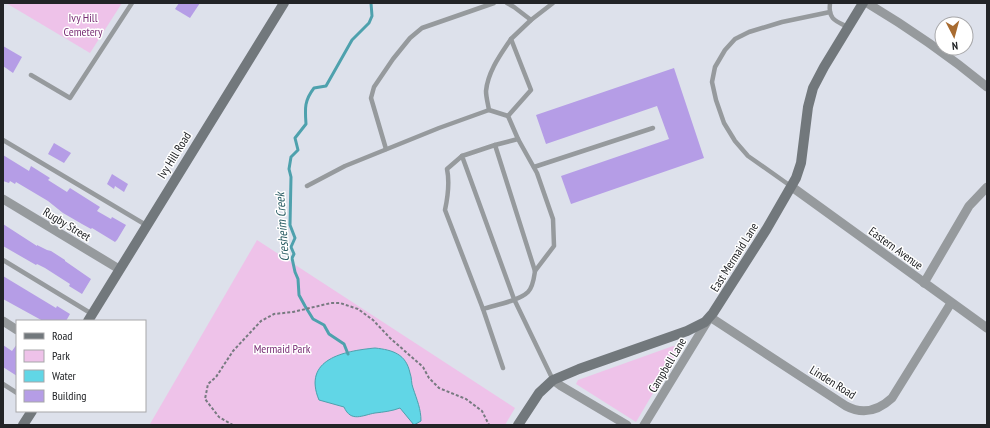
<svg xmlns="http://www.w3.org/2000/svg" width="990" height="428" font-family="'PT Sans Narrow',sans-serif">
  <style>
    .green { fill: #eec2e9 }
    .water { fill: #61d6e6; stroke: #4ea1ad }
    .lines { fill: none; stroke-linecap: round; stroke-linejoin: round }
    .stream { stroke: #4ea1ad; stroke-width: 3 }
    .building { fill: #b59de6 }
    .path { stroke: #777a80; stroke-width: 2; stroke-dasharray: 3 2; stroke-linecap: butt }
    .lane { stroke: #969a9d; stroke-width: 4.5 }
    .street { stroke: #969a9d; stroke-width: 9 }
    .secondary { stroke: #72787c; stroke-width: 10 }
    .labels { text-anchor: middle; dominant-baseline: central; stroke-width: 3; stroke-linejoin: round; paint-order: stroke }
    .park-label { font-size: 12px; fill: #792f75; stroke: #fff }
    .street-label { font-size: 12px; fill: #222427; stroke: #fff }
    .water-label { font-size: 13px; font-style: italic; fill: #2c5e65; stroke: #fff }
  </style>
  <rect width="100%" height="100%" fill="#dde1eb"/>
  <g class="green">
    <path d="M6 3H122L90 53Z"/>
    <path d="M257 240 515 408 505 425H152L150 424Z"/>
    <path d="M673 346 677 347 678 351 636 422 576 384 578 380Z"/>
  </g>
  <path class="water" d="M375 348C393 350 406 354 410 373 412 378 411 383 413 388 417 400 421 409 421 421L414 425 400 408C392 411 384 412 375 413 363 415 351 423 344 407L319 400C302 359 344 351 375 348Z"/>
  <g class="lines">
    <path class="stream" d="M348 354 344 344 329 334 324 325 313 319 305 306 299 295 298 279 295 272 292 258 294 254 291 247 295 238 290 225 291 177 289 169 291 157 298 150 295 138 306 124C305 109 304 101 314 88L326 86 352 40 369 23 372 16 371 3"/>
  </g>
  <g class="building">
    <path d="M179 3H200L190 18 175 9Z"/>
    <path d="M3 46 22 57 13 73 3 66Z"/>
    <path d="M674 68 704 158 571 204 561 176 669 139 657 106 546 144 536 115Z"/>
    <path d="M54 143 71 153 64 163 48 154Z"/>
    <path d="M3 155 29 171 31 166 50 178 48 180 67 192 70 188 100 207 97 211 111 219 112 217 126 225 117 240 115 242 92 228 91 229 82 224 63 213 48 201 16 182 15 184 10 181 9 183 3 181Z"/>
    <path d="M112 174 128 184 124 192 115 186 114 189 107 184Z"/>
    <path d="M3 224 37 246V245L47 250 51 251 65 260V261L91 279 82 294 69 286 70 284 45 268 37 264 36 265 3 246Z"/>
    <path d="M3 276 56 308 57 306 70 314 66 321H43L3 299Z"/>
    <path d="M17 344V376L3 367V345L12 351Z"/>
  </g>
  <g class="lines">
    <path class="path" d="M233 425 219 417 205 399 208 384 216 377 233 351 261 321 274 314 293 312 331 303H340L358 309 373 320 390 338 423 367 429 378 439 388 466 399 482 411 489 425"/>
    <g class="lane">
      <path d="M507 3 514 7 531 20"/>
      <path d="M830 3C828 19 835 21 848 27"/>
      <path d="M31 75 70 98 132 3"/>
      <path d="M489 110C488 104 486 97 486 91 488 71 501 54 511 39"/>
      <path d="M518 139 508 116 531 90 511 39 531 20 553 3"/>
      <path d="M3 140 146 225"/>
      <path d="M495 145 518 139 537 173 553 219 554 246 535 271"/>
      <path d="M386 149 371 98 374 87 393 59 410 38 422 28 494 3"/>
      <path d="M462 156 447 169C450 183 448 196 445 210L483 309"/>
      <path d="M534 167 653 128"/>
      <path d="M307 186 345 166 439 128 489 110 508 116"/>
      <path d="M792 187 748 156 735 141 724 123 716 100 712 82 715 67 725 50 735 39 749 32 782 22 830 12"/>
      <path d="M3 260 92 314"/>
      <path d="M503 368 483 309C495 305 519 301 528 292 533 287 534 278 535 271L495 145 462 156 514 299 553 380"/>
      <path d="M3 384 17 393"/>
    </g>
    <g class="street">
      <path d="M867 3C909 28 949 56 987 87"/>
      <path d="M792 187 987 328"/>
      <path d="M3 199 119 269"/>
      <path d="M924 283 969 206 987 187"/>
      <path d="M3 321 17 330"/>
      <path d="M553 380 561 386 627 425"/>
      <path d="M644 425 710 317 846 406C863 415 878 411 892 398L951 303"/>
    </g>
    <g class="secondary">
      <path d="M88 321 284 3"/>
      <path d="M23 425 32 411"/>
      <path d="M518 425 539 393 553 380 579 369 687 331 705 322 713 313 766 230 796 178 801 163 808 107 813 88 824 67 863 3"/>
    </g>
  </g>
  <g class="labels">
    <g class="park-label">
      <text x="83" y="17">Ivy Hill<tspan x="83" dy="14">Cemetery</tspan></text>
      <text x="282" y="348">Mermaid Park</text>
    </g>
    <g class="street-label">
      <text transform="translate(174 155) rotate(-58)">Ivy Hill Road</text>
      <text transform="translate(67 224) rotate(31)">Rugby Street</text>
      <text transform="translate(896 248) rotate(36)">Eastern Avenue</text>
      <text transform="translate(734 257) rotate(-58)">East Mermaid Lane</text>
      <text transform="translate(667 365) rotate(-59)">Campbell Lane</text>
      <text transform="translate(833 382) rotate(32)">Linden Road</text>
    </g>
    <g class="water-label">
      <text transform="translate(282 227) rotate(-94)">Cresheim Creek</text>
    </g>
  </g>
  <rect width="990" height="428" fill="none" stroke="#222427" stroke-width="8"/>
  <rect x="16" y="320" width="130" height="92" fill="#ffffff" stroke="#a7a7a9"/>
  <rect x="24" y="333" width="20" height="6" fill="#72787c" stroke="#a7a7a9"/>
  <text x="52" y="340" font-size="12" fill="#222427">Road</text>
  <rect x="24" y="350" width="20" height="12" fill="#eec2e9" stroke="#a7a7a9"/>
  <text x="52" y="360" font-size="12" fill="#222427">Park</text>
  <rect x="24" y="370" width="20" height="12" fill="#61d6e6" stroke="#a7a7a9"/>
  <text x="52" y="380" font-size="12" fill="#222427">Water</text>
  <rect x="24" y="390" width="20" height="12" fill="#b59de6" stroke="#a7a7a9"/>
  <text x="52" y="400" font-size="12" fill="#222427">Building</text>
  <g transform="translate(954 36) rotate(174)"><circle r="19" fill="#ffffff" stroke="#a7a7a9"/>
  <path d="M0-3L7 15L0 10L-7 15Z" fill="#a86b30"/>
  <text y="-6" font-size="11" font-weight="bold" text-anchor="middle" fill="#222427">N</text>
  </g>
</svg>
